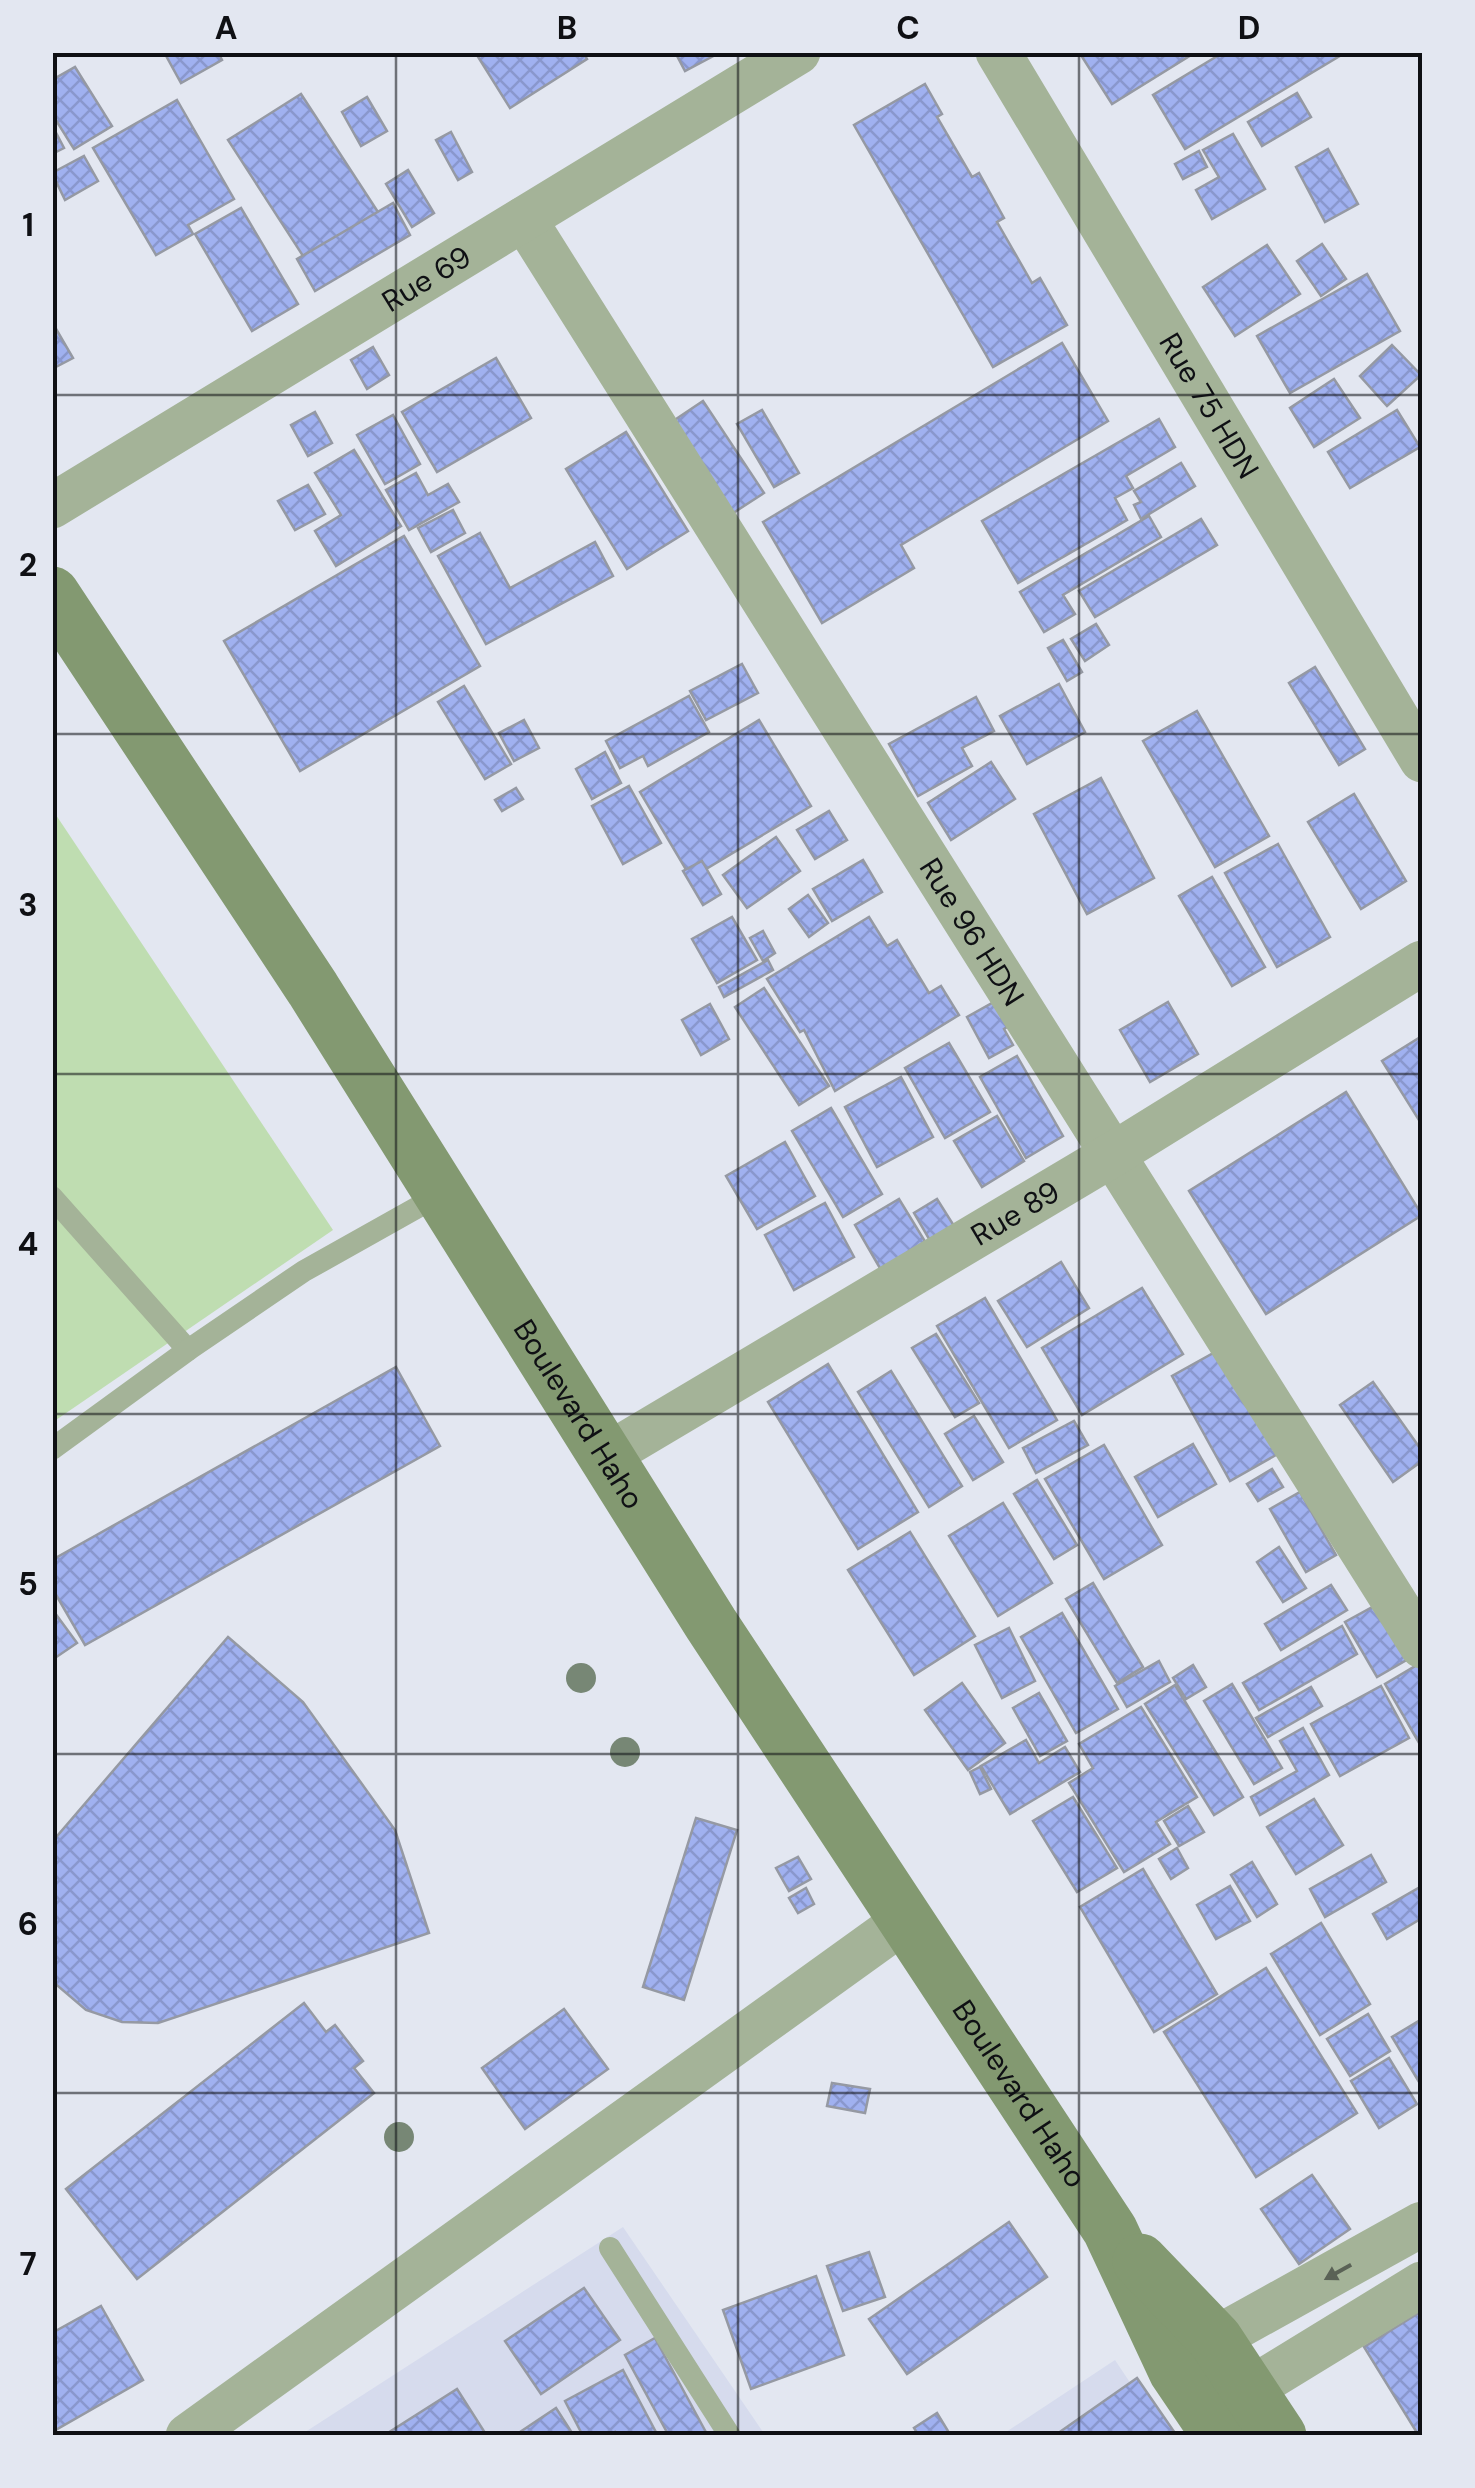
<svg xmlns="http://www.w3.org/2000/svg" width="1475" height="2488" font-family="'DM Sans',sans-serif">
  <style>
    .built { fill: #d6dbed }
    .park { fill: #bfddb1 }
    .building { fill: url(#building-cross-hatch); stroke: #9599a3; stroke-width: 2.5 }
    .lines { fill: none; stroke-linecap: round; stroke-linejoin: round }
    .lane { stroke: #a4b398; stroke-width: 22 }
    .street { stroke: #a4b398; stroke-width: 45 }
    .secondary { stroke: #839971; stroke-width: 55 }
    .tree { fill: #778775 }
    .oneway { fill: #5a6256 }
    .grid { fill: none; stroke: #0f1014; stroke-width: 2.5; stroke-opacity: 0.55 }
    .labels { text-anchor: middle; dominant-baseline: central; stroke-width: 8; stroke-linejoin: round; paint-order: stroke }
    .street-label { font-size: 30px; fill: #0f1014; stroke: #e3e7f1 }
    .neatline { fill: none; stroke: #0f1014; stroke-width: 4 }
    .grid-label { font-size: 32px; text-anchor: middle; font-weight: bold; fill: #0f1014 }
  </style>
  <defs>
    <pattern id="building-cross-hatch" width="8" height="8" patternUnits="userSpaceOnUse" patternTransform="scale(2.5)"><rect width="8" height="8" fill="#a0b1f0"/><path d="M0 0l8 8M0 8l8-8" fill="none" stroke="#8997cd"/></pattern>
  </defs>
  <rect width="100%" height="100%" fill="#e3e7f1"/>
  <g class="built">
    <path d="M623 2227 765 2435 299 2436Z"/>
    <path d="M1115 2360 1165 2435 1000 2436Z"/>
  </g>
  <path class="park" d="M52 809 333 1230 53 1422H52Z"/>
  <g class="building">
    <path d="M164 52H218L222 60 181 83Z"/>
    <path d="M475 52H583L587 59 510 108Z"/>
    <path d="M675 52H721L685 71Z"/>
    <path d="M1079 52H1196L1112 104Z"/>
    <path d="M1224 52H1342L1343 54 1185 149 1153 95Z"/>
    <path d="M75 67 112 126 74 149 52 114V80Z"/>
    <path d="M925 84 942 114 937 117 972 177 979 173 1004 218 997 222 1032 283 1040 278 1067 325 993 367 854 125Z"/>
    <path d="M1297 93 1311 117 1262 146 1248 122Z"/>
    <path d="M301 94 389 229 316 276 228 140Z"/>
    <path d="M367 97 387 131 361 146 342 112Z"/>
    <path d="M177 100 234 199 188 225 193 234 156 255 93 148Z"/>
    <path d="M52 125 64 148 52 154Z"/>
    <path d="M451 132 472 172 458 180 436 140Z"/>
    <path d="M1233 134 1265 189 1212 219 1196 190 1219 177 1203 150Z"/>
    <path d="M1328 149 1358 204 1325 222 1296 167Z"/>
    <path d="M1199 151 1207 167 1183 179 1175 164Z"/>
    <path d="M84 156 98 181 65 200 52 173Z"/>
    <path d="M408 170 434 213 412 227 386 184Z"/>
    <path d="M393 203 410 235 315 291 297 259Z"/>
    <path d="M241 208 298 304 252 331 195 234Z"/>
    <path d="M1322 244 1346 279 1321 296 1297 261Z"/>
    <path d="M1267 245 1300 294 1235 336 1203 287Z"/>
    <path d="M1367 274 1400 331 1290 393 1257 336Z"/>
    <path d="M52 322 73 358 52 369Z"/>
    <path d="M1062 343 1108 421 901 545 914 568 822 623 763 522Z"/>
    <path d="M1392 345 1421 375 1387 406 1360 376Z"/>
    <path d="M373 347 389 375 367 389 351 360Z"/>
    <path d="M496 358 531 418 437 472 402 412Z"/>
    <path d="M1334 379 1360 418 1314 447 1290 408Z"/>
    <path d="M703 401 764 493 727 517 667 425Z"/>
    <path d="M762 410 799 473 774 487 737 424Z"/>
    <path d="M1397 410 1420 447 1350 488 1328 452Z"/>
    <path d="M315 412 332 443 308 456 291 425Z"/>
    <path d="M393 415 420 464 385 484 357 435Z"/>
    <path d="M1159 419 1175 447 1126 476 1133 488 1115 498 1127 520 1018 583 982 521Z"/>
    <path d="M626 432 688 531 627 569 566 469Z"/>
    <path d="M354 450 401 526 336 566 315 531 341 515 315 473Z"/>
    <path d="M1181 463 1195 486 1141 519 1134 505 1141 502 1134 491Z"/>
    <path d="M416 473 428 495 448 484 459 502 409 530 386 490Z"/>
    <path d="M308 485 325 514 295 530 278 501Z"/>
    <path d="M453 510 465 533 431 552 418 528Z"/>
    <path d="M1149 516 1161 537 1063 595 1075 614 1044 632 1020 592Z"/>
    <path d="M1201 519 1217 545 1095 617 1079 591Z"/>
    <path d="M480 533 510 588 595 542 613 576 486 644 438 556Z"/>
    <path d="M404 536 480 666 300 771 224 641Z"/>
    <path d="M1096 624 1109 645 1085 661 1071 639Z"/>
    <path d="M1063 640 1082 672 1067 681 1048 648Z"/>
    <path d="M742 664 758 693 706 720 690 691Z"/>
    <path d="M1315 667 1365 749 1339 765 1289 683Z"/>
    <path d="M1059 684 1085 732 1027 764 1000 716Z"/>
    <path d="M464 686 511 764 485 779 438 702Z"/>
    <path d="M689 696 709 732 648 766 643 756 620 768 606 741Z"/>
    <path d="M976 697 994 731 962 748 972 766 918 796 889 744Z"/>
    <path d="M1197 711 1269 836 1215 867 1143 741Z"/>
    <path d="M524 720 539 748 514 761 499 733Z"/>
    <path d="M759 720 811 806 691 878 640 792Z"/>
    <path d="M605 752 621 783 592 799 576 769Z"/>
    <path d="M991 762 1015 799 951 840 928 803Z"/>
    <path d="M1101 778 1154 878 1087 914 1034 814Z"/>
    <path d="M629 786 661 843 623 864 592 806Z"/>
    <path d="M516 788 523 799 502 811 495 800Z"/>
    <path d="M1354 794 1406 881 1361 909 1308 822Z"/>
    <path d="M829 811 847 840 815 859 797 830Z"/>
    <path d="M776 837 800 871 747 908 723 875Z"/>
    <path d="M1278 844 1330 937 1277 967 1225 873Z"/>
    <path d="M863 860 882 892 832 921 813 889Z"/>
    <path d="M702 861 721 894 703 905 683 871Z"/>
    <path d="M1212 877 1265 967 1232 986 1179 896Z"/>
    <path d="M808 895 828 923 809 937 789 909Z"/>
    <path d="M732 917 757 960 717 983 692 939Z"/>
    <path d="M869 917 887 946 897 940 929 993 941 986 959 1015 835 1091 804 1030 800 1032 767 979Z"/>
    <path d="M763 931 775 953 763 961 750 938Z"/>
    <path d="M768 960 773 970 724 997 719 987Z"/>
    <path d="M764 988 829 1086 799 1105 735 1007Z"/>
    <path d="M1001 998 1015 1022 1004 1029 1013 1045 989 1058 967 1017Z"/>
    <path d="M1168 1002 1198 1054 1150 1082 1120 1030Z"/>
    <path d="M710 1004 729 1039 701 1055 682 1020Z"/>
    <path d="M1422 1036V1125L1382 1061Z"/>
    <path d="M949 1043 990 1112 945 1138 905 1068Z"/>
    <path d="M1017 1056 1063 1136 1026 1158 980 1077Z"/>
    <path d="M901 1077 933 1137 877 1167 845 1107Z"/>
    <path d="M1346 1092 1422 1215 1266 1314 1189 1191Z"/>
    <path d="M831 1108 882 1194 843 1217 792 1131Z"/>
    <path d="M997 1116 1024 1161 982 1187 954 1141Z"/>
    <path d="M785 1142 815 1196 757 1229 726 1176Z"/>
    <path d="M899 1199 926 1243 881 1270 855 1225Z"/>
    <path d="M937 1199 956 1229 932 1244 914 1213Z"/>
    <path d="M825 1203 854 1257 794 1290 765 1235Z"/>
    <path d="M1061 1262 1089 1308 1027 1347 998 1301Z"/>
    <path d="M1142 1288 1183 1354 1082 1415 1042 1348Z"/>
    <path d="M985 1298 1057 1420 1009 1448 937 1326Z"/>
    <path d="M936 1334 979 1403 955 1417 912 1348Z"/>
    <path d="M1226 1346 1283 1451 1230 1481 1172 1376Z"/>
    <path d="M828 1364 918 1512 858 1549 768 1402Z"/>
    <path d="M396 1367 440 1446 85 1645 52 1588V1560Z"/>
    <path d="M891 1371 962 1486 929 1507 858 1392Z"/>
    <path d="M1373 1382 1422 1451V1461L1393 1482 1340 1405Z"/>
    <path d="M974 1416 1003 1462 973 1480 945 1434Z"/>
    <path d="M1074 1421 1088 1445 1036 1473 1023 1448Z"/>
    <path d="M1193 1444 1216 1484 1158 1517 1135 1477Z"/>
    <path d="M1104 1445 1162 1545 1104 1579 1045 1479Z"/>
    <path d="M1272 1469 1283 1487 1258 1501 1247 1484Z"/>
    <path d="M1037 1480 1077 1545 1054 1559 1014 1494Z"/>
    <path d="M1300 1492 1336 1555 1306 1572 1270 1509Z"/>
    <path d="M1003 1503 1052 1583 998 1616 949 1536Z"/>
    <path d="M910 1532 975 1636 914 1675 848 1570Z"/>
    <path d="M1279 1547 1306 1588 1283 1602 1257 1562Z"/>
    <path d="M1093 1583 1143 1667 1117 1683 1066 1599Z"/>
    <path d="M1331 1585 1347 1610 1281 1650 1265 1624Z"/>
    <path d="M1378 1604 1410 1658 1377 1677 1345 1622Z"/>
    <path d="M52 1609 77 1643 52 1660Z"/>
    <path d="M1062 1613 1118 1709 1076 1733 1021 1637Z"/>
    <path d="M1342 1626 1357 1654 1259 1710 1243 1683Z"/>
    <path d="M1009 1628 1035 1681 1002 1698 975 1645Z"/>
    <path d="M228 1637 303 1702 395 1830 429 1933 158 2023 122 2022 86 2010 52 1981V1842Z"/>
    <path d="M1159 1661 1170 1682 1127 1707 1115 1686Z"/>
    <path d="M1422 1662V1748L1385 1684Z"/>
    <path d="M1193 1665 1206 1687 1186 1699 1173 1678Z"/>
    <path d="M962 1683 1005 1743 968 1770 925 1710Z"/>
    <path d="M1232 1684 1282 1768 1254 1784 1204 1701Z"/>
    <path d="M1175 1685 1243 1797 1214 1815 1145 1704Z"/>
    <path d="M1381 1686 1409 1738 1340 1776 1311 1724Z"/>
    <path d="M1311 1687 1322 1706 1268 1737 1256 1718Z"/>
    <path d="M1039 1693 1067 1741 1040 1756 1013 1708Z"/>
    <path d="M1141 1707 1197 1797 1156 1822 1170 1844 1124 1872 1069 1783 1093 1768 1079 1744Z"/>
    <path d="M1303 1728 1329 1775 1260 1815 1251 1797 1297 1771 1280 1741Z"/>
    <path d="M1026 1740 1039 1763 1065 1747 1080 1772 1010 1814 981 1766Z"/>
    <path d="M980 1767 991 1789 980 1794 970 1772Z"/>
    <path d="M1073 1797 1117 1868 1077 1892 1033 1821Z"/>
    <path d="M1314 1799 1343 1845 1296 1874 1267 1827Z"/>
    <path d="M1188 1806 1204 1832 1179 1846 1164 1821Z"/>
    <path d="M696 1818 737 1830 684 2000 643 1987Z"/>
    <path d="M1177 1848 1188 1868 1171 1879 1159 1859Z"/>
    <path d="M1371 1855 1386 1882 1325 1917 1310 1889Z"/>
    <path d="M798 1857 811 1879 789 1891 776 1868Z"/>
    <path d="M1252 1862 1277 1904 1257 1917 1231 1875Z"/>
    <path d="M1143 1869 1217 1994 1154 2032 1080 1907Z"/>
    <path d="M1230 1886 1250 1921 1216 1939 1197 1905Z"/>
    <path d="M1422 1886V1918L1387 1939 1373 1914Z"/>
    <path d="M806 1888 814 1904 798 1913 789 1898Z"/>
    <path d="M1321 1923 1370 2004 1320 2035 1271 1954Z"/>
    <path d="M1266 1968 1357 2113 1256 2177 1164 2032Z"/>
    <path d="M304 2003 326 2032 335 2025 363 2061 354 2068 374 2093 137 2279 66 2189Z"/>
    <path d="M564 2009 608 2069 525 2129 482 2068Z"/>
    <path d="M1368 2014 1390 2051 1350 2076 1327 2039Z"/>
    <path d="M1422 2019V2087L1392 2037Z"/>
    <path d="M1389 2058 1417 2104 1379 2128 1351 2081Z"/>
    <path d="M832 2083 870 2089 865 2113 827 2106Z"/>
    <path d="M1312 2175 1350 2229 1299 2264 1261 2209Z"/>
    <path d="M1009 2222 1047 2277 907 2374 869 2319Z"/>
    <path d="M869 2252 885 2297 843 2311 827 2266Z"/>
    <path d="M816 2276 844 2355 751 2389 723 2310Z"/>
    <path d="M584 2288 620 2340 541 2394 505 2341Z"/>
    <path d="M101 2306 143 2380 52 2432V2333Z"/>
    <path d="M1422 2311V2436H1419L1364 2347Z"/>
    <path d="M655 2338 708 2436H669L625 2355Z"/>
    <path d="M623 2370 658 2436H617L615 2432 610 2436H583L565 2401Z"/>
    <path d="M1137 2378 1177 2436H1054Z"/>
    <path d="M457 2389 487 2436H383Z"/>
    <path d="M556 2408 574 2436H514Z"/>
    <path d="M937 2413 951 2436H919L914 2428Z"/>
  </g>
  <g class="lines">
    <g class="lane">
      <path d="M52 1197 188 1350"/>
      <path d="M52 1449 188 1350 304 1271 443 1193"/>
      <path d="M610 2248 730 2436"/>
    </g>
    <g class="street">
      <path id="s1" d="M998 52 1422 760"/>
      <path id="s2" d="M524 219 1422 1646"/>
      <path id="s3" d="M52 506 798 52"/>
      <path id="s4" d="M604 1457 1112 1155 1422 963"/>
      <path d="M1192 2359 1215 2339 1422 2224"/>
      <path d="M1224 2411 1249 2390 1422 2284"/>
      <path d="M188 2436 904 1921"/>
    </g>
    <g class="secondary">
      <path id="s5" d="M52 594 313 989 711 1624 1110 2230 1176 2371 1220 2436"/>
      <path d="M1140 2261 1215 2339 1279 2436"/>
    </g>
  </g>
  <g class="tree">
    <circle cx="581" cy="1678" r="15"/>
    <circle cx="625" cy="1752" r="15"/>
    <circle cx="399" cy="2137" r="15"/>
  </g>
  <defs><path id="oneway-solid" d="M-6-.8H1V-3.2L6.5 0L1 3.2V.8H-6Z" transform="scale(2.5)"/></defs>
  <use class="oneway" href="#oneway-solid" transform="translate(1338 2272) rotate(151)"/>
  <path class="grid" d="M396 52V2436M738 52V2436M1079 52V2436M52 395H1422M52 734H1422M52 1074H1422M52 1414H1422M52 1754H1422M52 2093H1422"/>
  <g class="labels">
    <g class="street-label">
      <text stroke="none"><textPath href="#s3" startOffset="438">Rue 69</textPath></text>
      <text stroke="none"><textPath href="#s1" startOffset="412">Rue 75 HDN</textPath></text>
      <text stroke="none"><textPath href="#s2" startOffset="842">Rue 96 HDN</textPath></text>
      <text stroke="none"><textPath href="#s4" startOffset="478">Rue 89</textPath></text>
      <text stroke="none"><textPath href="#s5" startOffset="975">Boulevard Haho</textPath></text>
      <text stroke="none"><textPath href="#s5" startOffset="1785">Boulevard Haho</textPath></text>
    </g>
  </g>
  <rect width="1475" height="2488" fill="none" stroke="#e3e7f1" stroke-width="110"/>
  <rect x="55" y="55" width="1365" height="2378" class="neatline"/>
  <g class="grid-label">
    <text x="226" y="39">A</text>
    <text x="567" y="39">B</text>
    <text x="908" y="39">C</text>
    <text x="1249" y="39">D</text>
    <text x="28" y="236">1</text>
    <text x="28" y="576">2</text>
    <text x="28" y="916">3</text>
    <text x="28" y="1255">4</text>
    <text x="28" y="1595">5</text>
    <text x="28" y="1935">6</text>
    <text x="28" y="2275">7</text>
  </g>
</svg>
